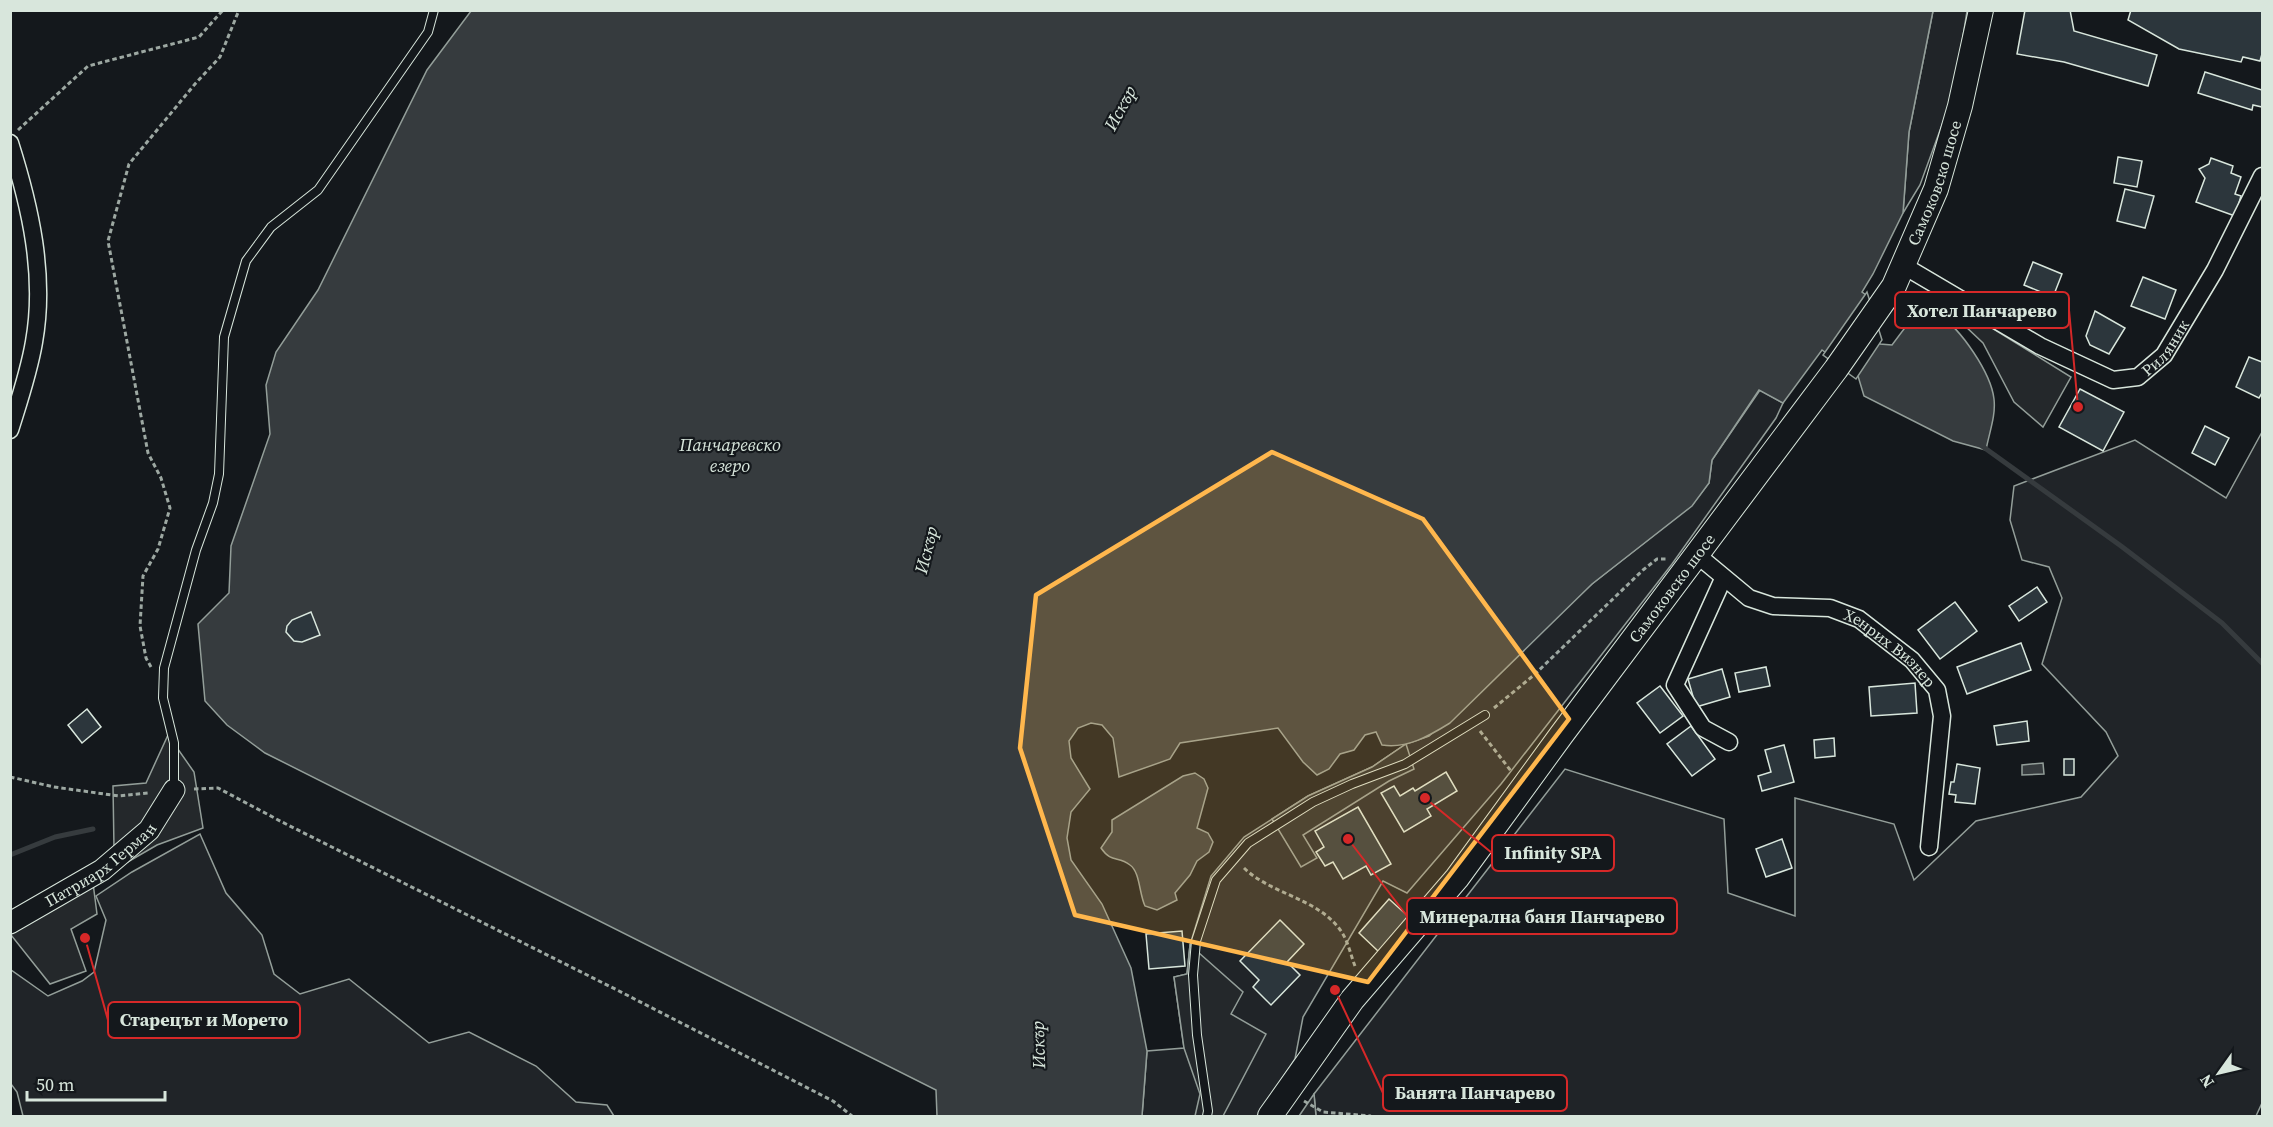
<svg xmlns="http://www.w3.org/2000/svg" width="2273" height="1127" font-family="'Source Serif 4',serif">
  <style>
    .green { fill: #202428; stroke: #939e99; stroke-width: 1.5 }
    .parking { fill: #24282b; stroke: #939e99; stroke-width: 1.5 }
    .water { fill: #363b3e; stroke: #939e99; stroke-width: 1.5 }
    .pier { fill: #14181c; stroke: #939e99; stroke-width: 1.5 }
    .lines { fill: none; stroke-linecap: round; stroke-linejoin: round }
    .stream { stroke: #363b3e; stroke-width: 5 }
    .building { fill: #2c363c; stroke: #d8e6dc; stroke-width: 1.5 }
    .service-casing { stroke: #d8e6dc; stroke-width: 10 }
    .minor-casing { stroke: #d8e6dc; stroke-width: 19 }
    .tertiary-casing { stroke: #d8e6dc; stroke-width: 23 }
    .secondary-casing { stroke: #d8e6dc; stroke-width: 26 }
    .path { stroke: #9da8a2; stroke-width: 3; stroke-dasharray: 4.5 3; stroke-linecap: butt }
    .service { stroke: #14181c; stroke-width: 8 }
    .minor { stroke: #14181c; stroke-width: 16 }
    .tertiary { stroke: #14181c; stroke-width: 21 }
    .secondary { stroke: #14181c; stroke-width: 24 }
    .marked { fill: #ffb74d; fill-opacity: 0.2; stroke: #ffb74d; stroke-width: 4.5; stroke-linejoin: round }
    .labels { text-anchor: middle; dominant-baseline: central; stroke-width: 4.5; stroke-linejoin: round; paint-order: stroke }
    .street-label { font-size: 16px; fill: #d8e6dc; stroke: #14181c }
    .water-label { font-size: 18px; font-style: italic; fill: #d8e6dc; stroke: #14181c }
    .leader { fill: none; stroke: #d62828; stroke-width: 2 }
    .callout-dot { fill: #d62828; stroke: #14181c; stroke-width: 2 }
    .callout { fill: #14181c; stroke: #d62828; stroke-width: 2 }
    .callout-label { font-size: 18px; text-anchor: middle; font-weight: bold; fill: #d8e6dc }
  </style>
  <rect width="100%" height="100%" fill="#14181c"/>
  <g class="green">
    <path d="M1933 11H1967L1954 92 1920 185 1903 213 1909 132Z"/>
    <path d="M1760 390 1783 403 1776 418 1672 564 1501 784 1407 893 1383 881 1303 1017 1295 1059 1257 1116H1142L1147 1051 1184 1048 1174 977 1187 974 1190 945 1211 876 1244 837 1308 796 1372 767 1406 744 1429 736 1592 584 1692 505 1709 483 1712 460Z"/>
    <path d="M2262 432V1103L2256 1116H1316L1314 1094 1565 769 1724 819 1728 893 1795 916V798L1894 824 1914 880 1976 821 2081 797 2118 756 2106 732 2042 664 2062 598 2049 567 2022 560 2010 520 2014 486 2135 440 2226 498Z"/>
    <path d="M200 834 226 893 262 935 274 974 300 994 349 979 429 1043 469 1032 536 1066 576 1102 607 1105 614 1116H23L17 1092 11 1084V970L48 996 82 981 94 972 106 920 96 896 132 872Z"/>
  </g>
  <g class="parking">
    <path d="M1958 307 2071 377 2043 427 2014 402 1983 343 1962 323Z"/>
    <path d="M168 735 194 772 203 828 157 845 126 863 114 849 113 786 146 783Z"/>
    <path d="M1406 744 1414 769 1389 781 1303 835 1317 858 1301 867 1272 819 1308 796 1372 767Z"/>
    <path d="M93 883 97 914 71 929 86 971 50 984 11 935 10 932Z"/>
    <path d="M1190 945 1243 992 1231 1014 1266 1034 1223 1116H1195L1200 1094 1184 1048 1174 977 1187 974Z"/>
    <path d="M1314 1094 1316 1116H1299Z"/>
  </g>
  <g class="water">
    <path d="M471 11H1933L1909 132 1903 213 1873 274 1862 292 1866 295 1880 344 1892 345 1916 313C1923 313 1933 312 1939 315 1961 329 1991 373 1994 399 1996 416 1989 433 1986 450L1953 441 1864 396 1858 376 1822 350 1783 403 1759 390 1712 460 1709 483 1692 506 1592 584 1450 723C1429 736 1407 749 1382 745L1376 732 1365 735 1354 750 1340 754 1329 769 1317 775 1303 762 1278 728 1180 743 1170 759 1119 777 1113 738 1102 725 1091 723 1078 728 1069 741 1071 758 1090 789 1071 812 1067 838 1071 860 1102 904 1131 968 1147 1051 1142 1116H937L936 1090 265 753 227 725 205 701 198 624 229 593 231 546 270 434 266 385 276 352 318 290 427 70Z"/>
    <path d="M2043 763 2044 774 2022 775V765Z"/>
    <path d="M1195 773 1204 779 1208 788 1197 828 1208 833 1213 842 1209 852 1197 861 1190 875 1175 893 1177 900 1157 910 1145 906C1139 893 1140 872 1130 865 1118 855 1112 864 1101 848L1112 832V820L1183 776Z"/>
  </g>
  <path class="pier" d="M1867 292 1882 340 1856 379 1823 355Z"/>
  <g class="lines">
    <g class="stream">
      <path d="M1982 446 2121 546 2222 623 2262 663"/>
      <path d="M10 855 55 837 93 829"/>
    </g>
  </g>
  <g class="building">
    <path d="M2025 10H2070L2074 31 2157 55 2148 86 2064 62 2017 54Z"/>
    <path d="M2131 10H2262V54L2260 61 2243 57 2241 62 2179 49 2128 20Z"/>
    <path d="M2205 72 2262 90V107L2253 105 2252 110 2198 93Z"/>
    <path d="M2118 157 2142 161 2137 187 2114 183Z"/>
    <path d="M2211 158 2233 166 2231 173 2241 177 2235 194 2241 196 2235 216 2196 202 2205 178 2199 169 2209 164Z"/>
    <path d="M2125 189 2154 196 2145 228 2117 221Z"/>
    <path d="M2033 262 2062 274 2053 297 2024 285Z"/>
    <path d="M2143 277 2176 290 2165 319 2131 306Z"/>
    <path d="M2095 311 2125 328 2109 354 2090 345 2086 336Z"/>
    <path d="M2249 357 2262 362V393L2259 398 2236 387Z"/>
    <path d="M2080 389 2124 412 2103 451 2059 427Z"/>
    <path d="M2205 426 2229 438 2215 465 2192 453Z"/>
    <path d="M2037 587 2047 602 2019 621 2009 606Z"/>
    <path d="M1955 602 1977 631 1940 659 1918 630Z"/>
    <path d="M311 612 320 635 302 642 294 641 286 632 287 626 292 620Z"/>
    <path d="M2021 643 2031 670 1967 694 1957 667Z"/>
    <path d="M1766 667 1770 686 1739 692 1735 673Z"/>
    <path d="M1722 669 1730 697 1696 707 1688 679Z"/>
    <path d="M1915 683 1917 713 1871 716 1869 687Z"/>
    <path d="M1660 686 1683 716 1660 733 1637 703Z"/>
    <path d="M87 709 101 727 82 743 68 725Z"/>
    <path d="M2027 721 2029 741 1997 745 1994 726Z"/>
    <path d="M1691 726 1715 759 1692 776 1667 744Z"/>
    <path d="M1834 738 1835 756 1815 758 1814 740Z"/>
    <path d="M1784 745 1794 782 1762 791 1758 776 1771 772 1765 750Z"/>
    <rect x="2064" y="759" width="10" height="16"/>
    <path d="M1957 764 1980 768 1975 804 1955 802 1956 795 1949 794 1951 782H1954Z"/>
    <path d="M1446 772 1457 791 1427 809 1431 816 1404 832 1381 793 1394 786 1400 796 1413 788 1415 791Z"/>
    <path d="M1358 807 1391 864 1371 875 1366 866 1343 879 1333 862 1325 866 1316 852 1324 847 1315 831Z"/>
    <path d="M1782 839 1792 868 1766 877 1756 849Z"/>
    <path d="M1389 899 1409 917 1379 952 1359 933Z"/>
    <path d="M1280 920 1304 944 1287 962 1300 975 1271 1005 1253 987 1259 980 1240 961Z"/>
    <path d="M1182 931 1185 966 1149 969 1146 934Z"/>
  </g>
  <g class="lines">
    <g class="service-casing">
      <g id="service">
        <path d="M174 789V743L163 698 164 668 196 550 213 503 219 474 224 337 246 261 271 227 318 190 428 32 434 10"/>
        <path d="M1207 1116 1208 1111 1197 1035 1193 975 1196 941 1216 880 1248 843 1313 802 1352 784 1405 764 1485 715"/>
      </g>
    </g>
    <g class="minor-casing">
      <g id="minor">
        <path d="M10 143C30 206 46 275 34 342 29 372 19 401 10 430"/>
        <path id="s1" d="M1904 266 2040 346 2113 380 2138 377 2164 355 2215 270 2262 176"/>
        <path id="s2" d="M1696 554 1749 598 1773 606 1830 608 1859 619 1912 660 1937 690 1942 716 1929 847"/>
        <path d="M1723 579 1675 685 1703 728 1729 742"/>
      </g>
    </g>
    <g class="tertiary-casing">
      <g id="tertiary">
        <path id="s3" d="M10 923 102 870 149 830 174 790"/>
      </g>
    </g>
    <g class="secondary-casing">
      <g id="secondary">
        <path id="s4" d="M1270 1116 1352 1000 1457 878 1562 734 1836 369 1894 286 1936 189 1960 106 1981 10"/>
      </g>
    </g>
    <g class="path">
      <path d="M18 130 88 66 199 37 223 10"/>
      <path d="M151 667 146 658 140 626 143 576 158 549 170 508 161 478 148 453 108 241 129 164 195 84 220 57 239 10"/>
      <path d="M1494 708 1534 675 1643 570 1657 559H1666"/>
      <path d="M1480 731 1511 771"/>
      <path d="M10 777 54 787 119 796 148 793"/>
      <path d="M194 789 218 788 282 822 619 991 833 1101 852 1116"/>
      <path d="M1244 868C1272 895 1318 898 1341 931 1348 941 1351 956 1355 966"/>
      <path d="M1304 1101 1323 1112 1371 1116"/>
    </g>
    <use href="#service" class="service"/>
    <use href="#minor" class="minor"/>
    <use href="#tertiary" class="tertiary"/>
    <use href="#secondary" class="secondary"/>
  </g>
  <path class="marked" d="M1272 452 1423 519 1569 719 1368 982 1075 915 1020 748 1036 595Z"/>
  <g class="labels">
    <g class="street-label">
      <text stroke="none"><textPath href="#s4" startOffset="1150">Самоковско шосе</textPath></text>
      <text stroke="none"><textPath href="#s1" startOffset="304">Риляник</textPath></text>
      <text stroke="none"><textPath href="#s4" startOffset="664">Самоковско шосе</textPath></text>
      <text stroke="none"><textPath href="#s2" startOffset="224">Хенрих Визнер</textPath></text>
      <text stroke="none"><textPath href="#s3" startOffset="108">Патриарх Герман</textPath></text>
    </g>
    <g class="water-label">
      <text transform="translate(1120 108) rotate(-62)">Искър</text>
      <text x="730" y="444">Панчаревско<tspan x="730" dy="21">езеро</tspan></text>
      <text transform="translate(926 550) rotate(-76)">Искър</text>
      <text transform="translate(1038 1045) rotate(-92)">Искър</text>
    </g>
  </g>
  <path class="leader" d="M2078 407L2069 310M1425 798L1492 853M1348 839L1407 916M85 938L108 1020M1335 990L1383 1093"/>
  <g class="callout-dot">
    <circle cx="2078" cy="407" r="6"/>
    <circle cx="1425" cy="798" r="6"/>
    <circle cx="1348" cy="839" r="6"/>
    <circle cx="85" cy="938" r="6"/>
    <circle cx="1335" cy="990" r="6"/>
  </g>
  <g class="callout">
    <rect x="1895" y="292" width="174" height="36" rx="6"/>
    <rect x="1492" y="835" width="122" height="36" rx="6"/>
    <rect x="1407" y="898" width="270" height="36" rx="6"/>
    <rect x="108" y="1002" width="192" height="36" rx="6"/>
    <rect x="1383" y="1075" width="184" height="36" rx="6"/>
  </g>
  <g class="callout-label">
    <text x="1982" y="317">Хотел Панчарево</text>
    <text x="1553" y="859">Infinity SPA</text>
    <text x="1542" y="923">Минерална баня Панчарево</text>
    <text x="204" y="1026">Старецът и Морето</text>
    <text x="1475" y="1099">Банята Панчарево</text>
  </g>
  <rect width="2273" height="1127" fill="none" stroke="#d8e6dc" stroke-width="24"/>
  <g transform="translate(2219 1073) rotate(236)" stroke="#14181c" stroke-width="4.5" paint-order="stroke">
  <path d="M0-4.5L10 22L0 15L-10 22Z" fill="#d8e6dc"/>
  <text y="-9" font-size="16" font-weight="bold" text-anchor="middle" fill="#d8e6dc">N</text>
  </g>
  <path d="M27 1091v9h138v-9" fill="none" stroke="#d8e6dc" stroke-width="3"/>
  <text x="36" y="1091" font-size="18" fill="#d8e6dc" stroke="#14181c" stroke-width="4.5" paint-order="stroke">50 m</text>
</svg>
